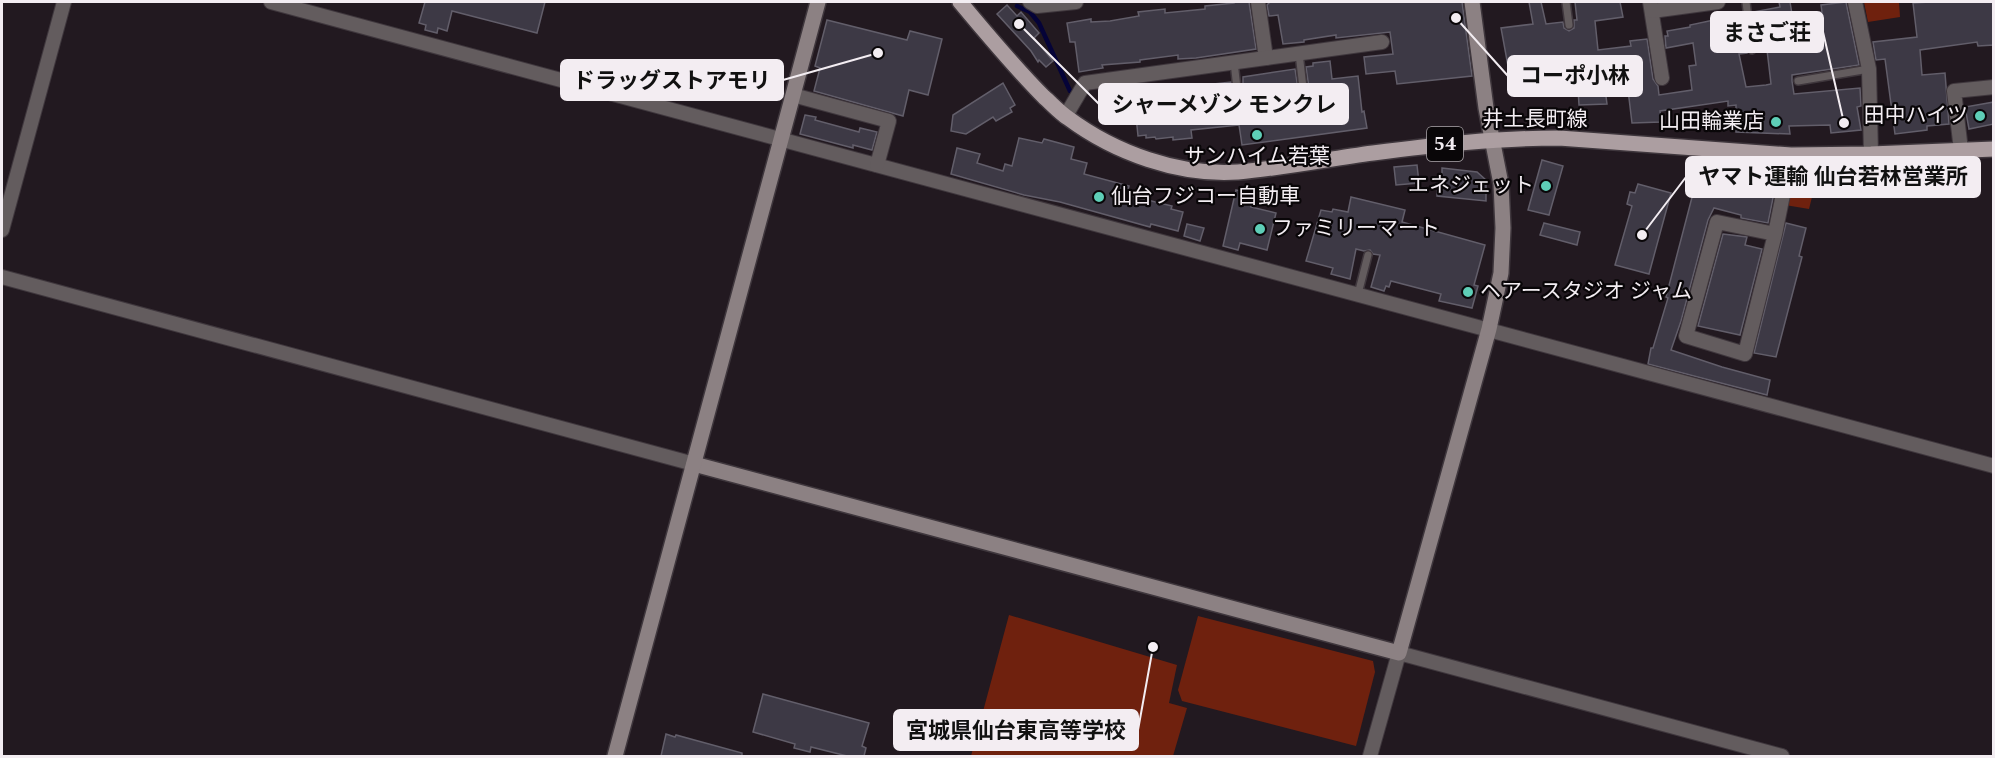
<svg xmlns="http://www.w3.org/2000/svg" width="1995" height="758" font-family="Spectral,'Noto Sans JP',serif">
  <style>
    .green { fill: #6f210e }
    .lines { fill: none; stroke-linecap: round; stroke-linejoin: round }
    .stream { stroke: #050338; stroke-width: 4.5 }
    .building { fill: #3d3945; stroke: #625e6a; stroke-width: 1.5 }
    .lane-casing { stroke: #3f373d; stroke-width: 10 }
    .street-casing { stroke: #3f373d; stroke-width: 16 }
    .secondary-casing { stroke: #3f373d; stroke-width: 18 }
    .primary-casing { stroke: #3f373d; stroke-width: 18 }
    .lane { stroke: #635c5e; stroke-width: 7 }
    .street { stroke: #635c5e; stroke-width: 14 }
    .secondary { stroke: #8c8183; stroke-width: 15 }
    .primary { stroke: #ac9ea1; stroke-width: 15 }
    .poi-dot { fill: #5eceb7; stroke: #090608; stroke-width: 2 }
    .labels { text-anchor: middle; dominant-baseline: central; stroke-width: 4.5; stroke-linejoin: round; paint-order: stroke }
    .shield { fill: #090608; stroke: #ada8ac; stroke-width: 1.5 }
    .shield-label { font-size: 20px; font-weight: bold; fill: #f3edf2 }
    .poi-label { font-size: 21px; fill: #f3edf2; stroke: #090608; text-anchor: end }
    .street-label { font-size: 21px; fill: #f3edf2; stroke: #090608 }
    .leader { fill: none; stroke: #f3edf2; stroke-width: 2 }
    .callout-dot { fill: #f3edf2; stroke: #090608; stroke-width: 2 }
    .callout { fill: #f3edf2; stroke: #f3edf2; stroke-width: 2 }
    .callout-label { font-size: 22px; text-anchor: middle; font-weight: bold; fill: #111 }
  </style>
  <rect width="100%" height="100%" fill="#221920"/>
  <g class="green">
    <path d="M1864 2H1899L1900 17 1868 22Z"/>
    <path d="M1797 173H1818L1809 209 1785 205 1789 180Z"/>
    <path d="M1009 615 1177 665 1169 703 1187 708 1173 756H971Z"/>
    <path d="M1198 616 1373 661 1375 672 1356 746 1182 701 1178 690Z"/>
  </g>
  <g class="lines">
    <path class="stream" d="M1017 6 1030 12 1039 23 1070 91"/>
  </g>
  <g class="building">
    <path d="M425 2H545L537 33 452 11 447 31 438 28 437 33 425 30 426 25 419 23Z"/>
    <path d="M1234 2H1249L1256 49 1196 58 1178 59V55L1140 60V62L1102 65 1103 68 1079 72 1075 42H1070L1067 23 1091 19V22L1110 21 1139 16 1138 12 1165 9V13L1205 9V6L1234 3Z"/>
    <path d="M1270 2H1462L1472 76 1397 84 1395 71 1366 74 1364 57 1393 54 1390 32 1336 38V35L1304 40V42L1283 44 1278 15 1269 16 1267 5Z"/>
    <path d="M1529 2H1541L1546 24 1563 22 1564 28 1569 31 1574 28V20H1577L1575 2H1620L1623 17 1595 21 1598 50 1631 46 1630 41 1647 39 1653 79 1658 86 1659 95 1692 90 1689 66 1696 65 1693 43 1666 48 1665 36H1668L1667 31 1690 27V25L1742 14 1747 53 1739 54 1746 87 1766 85 1771 84 1767 50 1757 52 1753 12 1780 7 1779 2H1790L1792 14 1822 12 1821 5 1846 2 1859 65 1792 75V81L1794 94 1860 88 1861 106 1857 107 1861 130 1831 133 1830 125 1789 126 1790 134 1736 132V105L1728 106V101L1660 111 1661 122 1632 123 1625 65 1572 68V71L1542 76V74L1510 77 1501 28 1533 24Z"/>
    <path d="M1930 2H1994V45L1978 46 1977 42 1920 50 1922 75 1945 73 1949 124 1927 126V130L1895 134 1885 59 1876 60 1873 42 1917 37 1913 3Z"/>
    <path d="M1007 5 1017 16 1021 12 1039 33 1034 38 1053 61 1046 67 1039 60 1038 62 1031 51 997 14Z"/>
    <path d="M827 20 907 40 910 31 942 39 928 95 909 90 903 116 814 91 820 68 815 66Z"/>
    <path d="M1330 61 1332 79 1358 76 1362 112 1364 111 1367 128 1242 145 1239 125 1191 130 1192 138 1173 140V137L1156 139 1155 137 1146 138V135L1138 136 1136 116 1114 119 1113 115H1110L1108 97 1214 87V84L1231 82 1233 100 1239 102 1243 99V77L1295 69 1298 89 1300 93H1304L1309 88 1306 67 1313 66V63Z"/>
    <path d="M1003 83 1015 105 1010 108 1012 112 996 121 993 117 966 134 951 131 953 115Z"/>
    <path d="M1578 89H1605L1607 104 1579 105Z"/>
    <path d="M1994 102V124L1969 129 1965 107Z"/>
    <path d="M805 115 816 117 815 120 859 132 860 128 877 132 872 150 853 145V148L800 134Z"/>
    <path d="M1019 138 1042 143 1044 139 1074 147 1071 159 1087 163 1084 174 1129 186 1127 195 1172 206 1171 209 1183 212 1178 231 1151 224 1150 227 1060 202 1024 195 951 174 957 148 980 154 977 163 1003 171 1005 164 1012 166Z"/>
    <path d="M1542 160 1563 166 1549 215 1528 210Z"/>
    <path d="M1417 165 1419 183 1396 185 1394 167Z"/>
    <path d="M1442 168 1477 172 1486 180V201L1437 196 1438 177 1442 174Z"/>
    <path d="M1752 178 1776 183 1768 223 1741 218V215L1714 208 1708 220 1681 321 1671 350 1722 367 1770 380 1767 395 1648 364 1651 348H1653L1668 298 1666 297 1696 182 1748 194Z"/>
    <path d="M1638 184 1671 193 1649 274 1615 265 1632 206 1627 204 1630 192 1635 193Z"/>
    <path d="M1236 190 1254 194 1251 207 1276 213 1267 250 1240 243 1238 250 1223 246Z"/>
    <path d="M1351 197 1405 210 1402 222 1485 245 1474 285 1478 286 1472 308 1439 301 1441 294 1391 281 1389 287 1386 286 1384 291 1371 287 1380 255 1373 254 1370 250 1364 251 1356 249 1350 279 1331 274 1333 268 1306 261 1321 210 1332 212 1333 209 1348 212Z"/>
    <path d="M1544 223 1580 232 1577 245 1540 235Z"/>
    <path d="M1786 223 1806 228 1799 256 1802 257 1776 357 1754 353Z"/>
    <path d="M1187 224 1204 228 1200 241 1184 236Z"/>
    <path d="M1723 234 1747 237 1745 245 1762 249 1740 335 1698 326Z"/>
    <path d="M763 694 869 723 862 746 866 748 864 756H847L811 747 810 752 794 748 795 744 753 732Z"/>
    <path d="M666 734 675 737 676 735 742 753V756H661Z"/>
  </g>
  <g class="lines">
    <g class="lane-casing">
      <g id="lane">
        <path d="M1566 2 1569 25"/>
        <path d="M1746 2 1752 50"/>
        <path d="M1299 53 1303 88"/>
        <path d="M1234 62 1238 97"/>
        <path d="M1798 81 1869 69"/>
        <path d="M1358 294 1368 255"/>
      </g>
    </g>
    <g class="street-casing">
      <g id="street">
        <path d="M271 2 1994 466"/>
        <path d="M1030 2 1037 6 1076 2"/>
        <path d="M1258 2 1266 58"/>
        <path d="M1650 2 1662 78"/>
        <path d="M1855 2 1869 69 1871 154"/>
        <path d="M1652 11 1718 2"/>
        <path d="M793 95 889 121 877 165"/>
        <path d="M1065 117 1085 83 1382 42"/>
        <path d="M1961 150 1954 91 1994 87"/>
        <path d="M2 230 64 2"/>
        <path d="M1775 234 1717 222 1686 336 1745 354 1775 234 1791 155"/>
        <path d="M2 277 694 464"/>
        <path d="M1370 756 1399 653 1782 756"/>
      </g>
    </g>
    <g class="secondary-casing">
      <g id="secondary">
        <path d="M694 464 1399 653 1489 329 1501 273 1503 228 1501 184 1486 108 1472 2"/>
        <path d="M615 756 818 2"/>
      </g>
    </g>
    <g class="primary-casing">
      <path id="primary" d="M960 2C987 34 1014 67 1044 97 1052 104 1059 112 1068 118 1115 153 1179 176 1238 172 1283 168 1328 159 1373 153 1435 145 1496 138 1559 138L1791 155 1871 154 1994 149"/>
    </g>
    <use href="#lane" class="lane"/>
    <use href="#street" class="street"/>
    <use href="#secondary" class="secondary"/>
    <use href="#primary" class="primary"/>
  </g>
  <g class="poi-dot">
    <circle cx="1980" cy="116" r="6"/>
    <circle cx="1776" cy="122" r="6"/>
    <circle cx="1257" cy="135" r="6"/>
    <circle cx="1546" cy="186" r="6"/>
    <circle cx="1099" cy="197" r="6"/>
    <circle cx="1260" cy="229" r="6"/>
    <circle cx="1468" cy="292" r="6"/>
  </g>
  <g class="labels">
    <rect class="shield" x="1427" y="127" width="36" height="34" rx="4.5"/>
    <g class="shield-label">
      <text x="1445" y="144">54</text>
    </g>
    <g class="poi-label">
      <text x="1968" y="116">田中ハイツ</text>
      <text x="1764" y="122">山田輪業店</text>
      <text x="1257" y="157" text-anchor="middle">サンハイム若葉</text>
      <text x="1534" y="186">エネジェット</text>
      <text x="1111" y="197" text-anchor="start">仙台フジコー自動車</text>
      <text x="1272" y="229" text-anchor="start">ファミリーマート</text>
      <text x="1480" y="292" text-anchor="start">ヘアースタジオ ジャム</text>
    </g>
    <g class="street-label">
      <text x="1535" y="120">井土長町線</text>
    </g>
  </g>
  <path class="leader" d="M1844 123L1823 32M1456 18L1508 76M878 53L783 80M1019 24L1099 104M1642 235L1686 177M1153 647L1138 730"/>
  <g class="callout-dot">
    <circle cx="1844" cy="123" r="6"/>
    <circle cx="1456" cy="18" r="6"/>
    <circle cx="878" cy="53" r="6"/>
    <circle cx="1019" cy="24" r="6"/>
    <circle cx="1642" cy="235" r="6"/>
    <circle cx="1153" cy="647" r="6"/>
  </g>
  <g class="callout">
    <rect x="1711" y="12" width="112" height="40" rx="6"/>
    <rect x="1508" y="56" width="134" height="40" rx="6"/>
    <rect x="561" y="60" width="222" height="40" rx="6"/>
    <rect x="1099" y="84" width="249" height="40" rx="6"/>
    <rect x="1686" y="157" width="294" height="40" rx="6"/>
    <rect x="894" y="710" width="244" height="40" rx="6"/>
  </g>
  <g class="callout-label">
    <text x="1767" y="40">まさご荘</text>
    <text x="1575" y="83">コーポ小林</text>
    <text x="672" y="88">ドラッグストアモリ</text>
    <text x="1224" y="112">シャーメゾン モンクレ</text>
    <text x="1833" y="184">ヤマト運輸 仙台若林営業所</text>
    <text x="1016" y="738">宮城県仙台東高等学校</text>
  </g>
  <rect width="1995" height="758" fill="none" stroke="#f3edf2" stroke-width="6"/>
</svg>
